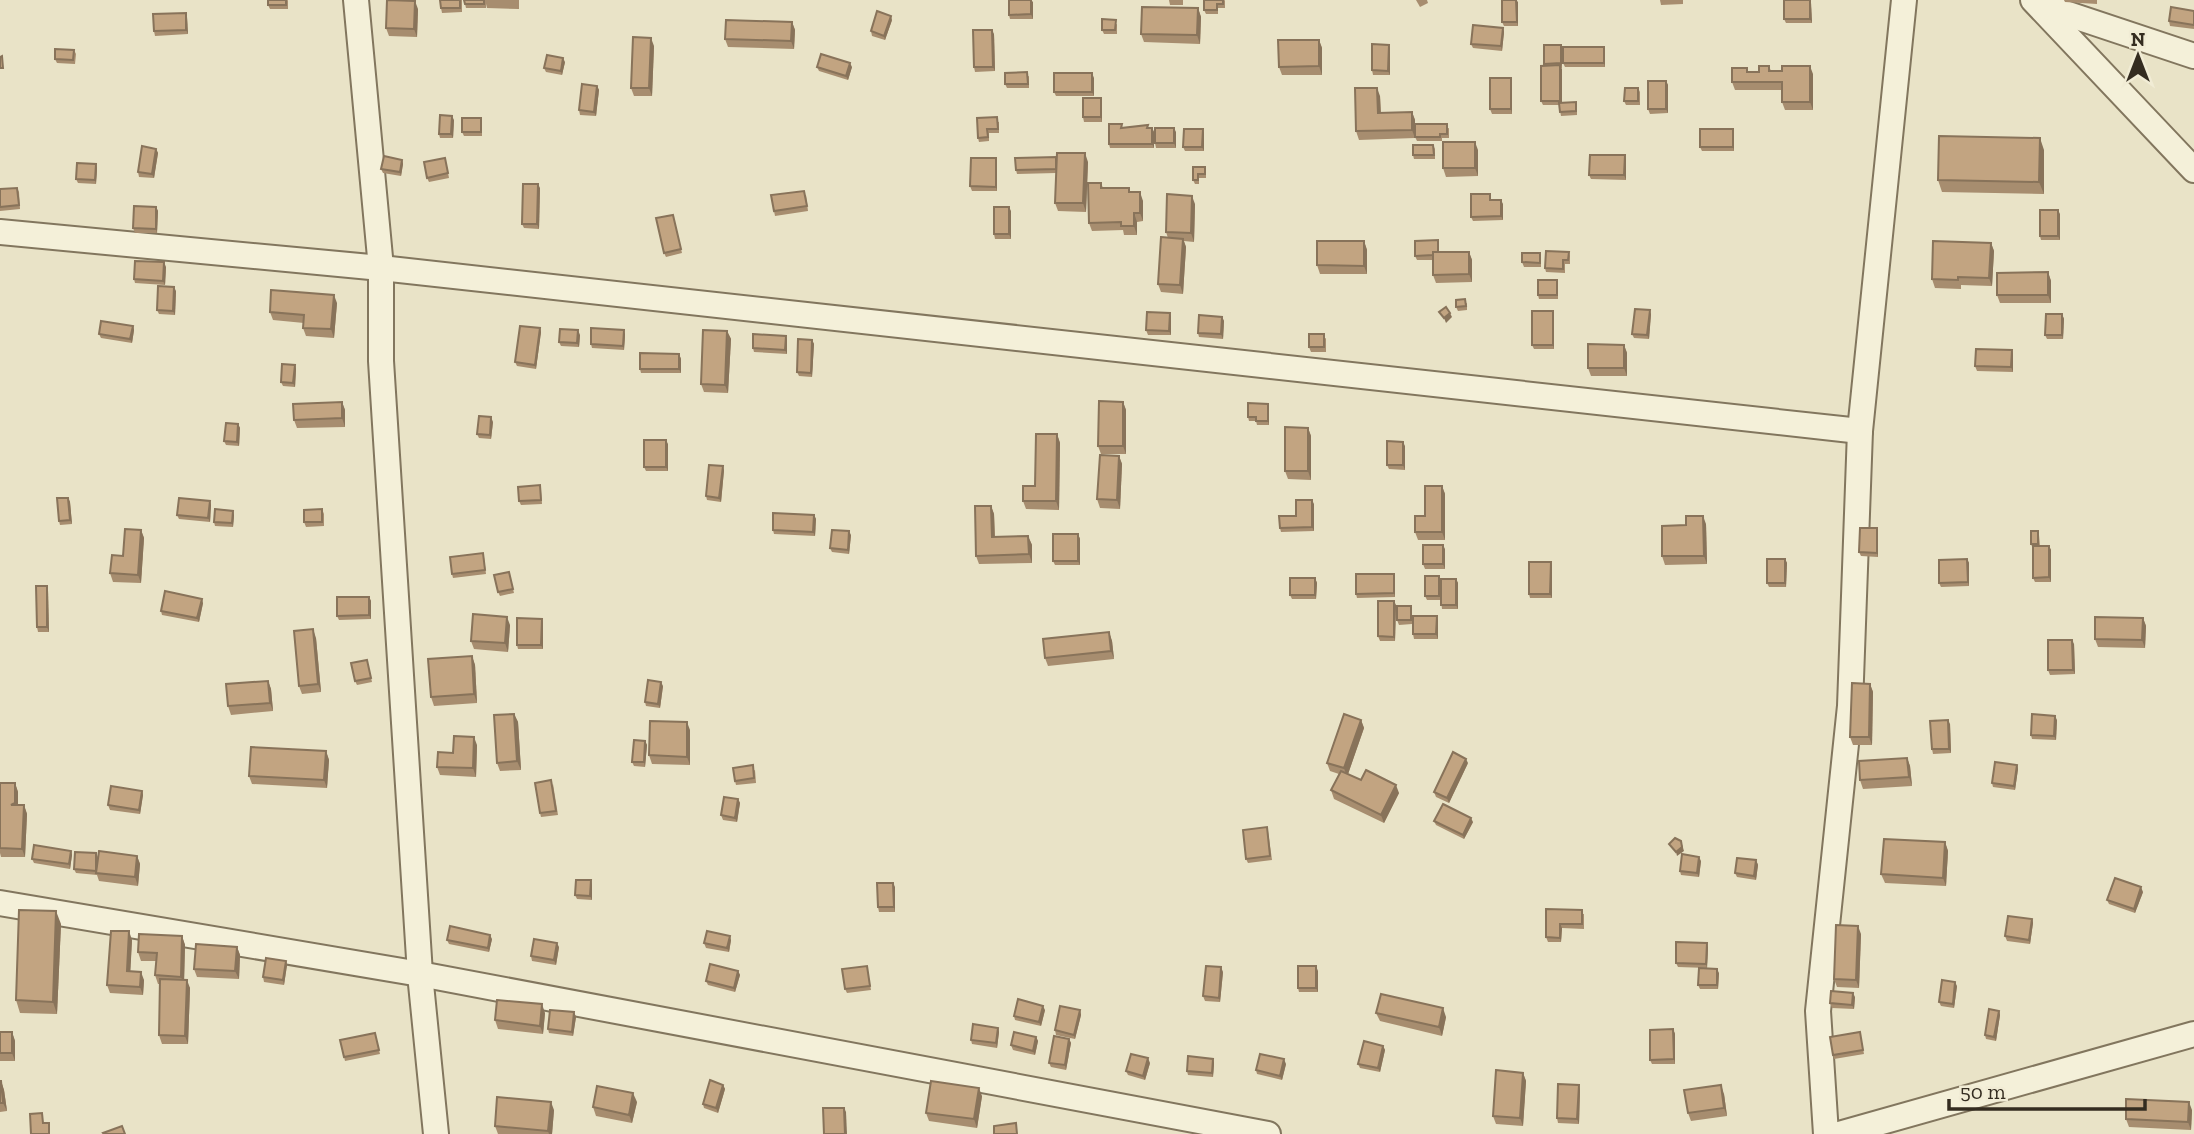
<svg xmlns="http://www.w3.org/2000/svg" width="2194" height="1134" font-family="'Zilla Slab',serif">
  <style>
    .lines { fill: none; stroke-linecap: round; stroke-linejoin: round }
    .street-casing { stroke: #82765e; stroke-width: 28 }
    .street { stroke: #f4f0d9; stroke-width: 24 }
    .wall { fill: #a78d6f }
    .shaded-wall { fill: #88735a }
    .building { fill: #c2a481; stroke: #88735a; stroke-width: 2 }
  </style>
  <rect width="100%" height="100%" fill="#e9e3c7"/>
  <g class="lines">
    <g class="street-casing">
      <g id="street">
        <path d="M356 0 381 268V361L420 974 436 1134"/>
        <path d="M2033 0 2194 170"/>
        <path d="M2044 6 2194 56"/>
        <path d="M0 232 381 268 1860 431"/>
        <path d="M0 903 420 974 1268 1134"/>
        <path d="M1826 1134 1818 1011 1850 706 1860 431 1904 0"/>
        <path d="M1839 1134 2194 1034"/>
      </g>
    </g>
    <use href="#street" class="street"/>
  </g>
  <g class="wall">
    <path d="M288 0V9H270L268 5Z"/>
    <path d="M440 0H462V12L442 13 441 8Z"/>
    <path d="M464 0H519V9L487 8 486 4V8H466Z"/>
    <path d="M1169 0H1183V5H1170Z"/>
    <path d="M1225 0V8H1218V14H1206L1204 10Z"/>
    <path d="M1416 0H1427L1428 3 1420 7Z"/>
    <path d="M1660 0H1683V4L1661 5Z"/>
    <path d="M2064 0H2097V4L2065 2Z"/>
    <path d="M1033 2V19H1010L1009 15Z"/>
    <path d="M1518 2V26H1504L1502 22Z"/>
    <path d="M1811 3 1812 23H1786L1784 19Z"/>
    <path d="M1198 8 1201 17 1200 44 1144 42 1141 34Z"/>
    <path d="M418 9 417 37 389 36 386 28Z"/>
    <path d="M2194 11V29L2170 26 2169 21Z"/>
    <path d="M187 17 188 34 155 36 154 31Z"/>
    <path d="M892 20 885 40 872 36 871 31Z"/>
    <path d="M792 22 795 30 794 49 728 47 725 39Z"/>
    <path d="M1117 24V34H1104L1102 30Z"/>
    <path d="M1503 28 1504 32 1502 51 1473 48 1471 44Z"/>
    <path d="M994 34 995 71 975 72 974 67Z"/>
    <path d="M1319 40 1322 48V75H1282L1279 67Z"/>
    <path d="M1389 45 1390 49V75H1373L1372 70Z"/>
    <path d="M1561 45 1562 49V68H1561L1562 102 1577 106V115L1561 116 1559 105H1543L1541 101 1544 64Z"/>
    <path d="M654 46 652 96H634L631 88Z"/>
    <path d="M74 50 76 54 75 64 57 63 55 59Z"/>
    <path d="M1605 51V67H1565L1563 63Z"/>
    <path d="M565 62 562 75 546 72 544 68Z"/>
    <path d="M1769 66 1771 71 1813 74V110H1785L1782 102V90H1735L1732 82 1749 72H1759Z"/>
    <path d="M817 67H852L848 80 819 71Z"/>
    <path d="M1029 76V88H1007L1005 84Z"/>
    <path d="M1094 78V96H1056L1054 92Z"/>
    <path d="M1511 78 1512 82V114H1492L1490 109Z"/>
    <path d="M1666 81 1668 85V113L1650 114 1648 109Z"/>
    <path d="M597 86 599 90 596 116 580 115 579 110Z"/>
    <path d="M1638 88 1640 92V105H1626L1624 101Z"/>
    <path d="M1380 96 1381 113 1412 112 1415 120V138L1359 140 1356 131Z"/>
    <path d="M1102 102V122H1084L1083 117Z"/>
    <path d="M977 118 999 122V133H989V141L979 142 978 138Z"/>
    <path d="M454 120 453 138H440L439 134Z"/>
    <path d="M482 122V136H464L462 132Z"/>
    <path d="M1123 128H1152L1154 132V148H1110L1109 144Z"/>
    <path d="M1449 128V138H1442V141H1417L1415 137Z"/>
    <path d="M1203 129 1204 133V151H1185L1183 147Z"/>
    <path d="M1176 132V148H1156L1155 143Z"/>
    <path d="M1734 133V151H1702L1700 147Z"/>
    <path d="M1433 145 1435 149V159H1414L1413 155Z"/>
    <path d="M156 149 158 153 154 178 139 177 138 172Z"/>
    <path d="M1478 150V176L1446 177 1443 168Z"/>
    <path d="M2044 150V194L1942 192 1938 180Z"/>
    <path d="M1625 155 1626 159V180L1591 179 1589 175Z"/>
    <path d="M996 158 997 163V191H972L970 186Z"/>
    <path d="M402 160 403 164 401 176 383 173 381 169Z"/>
    <path d="M446 162 449 178 429 182 427 178Z"/>
    <path d="M1088 162 1086 212 1058 211 1055 203 1056 173 1017 174 1016 170Z"/>
    <path d="M96 164 97 168 96 184 78 183 76 179Z"/>
    <path d="M1193 167 1206 171V178H1199V184H1195L1193 180Z"/>
    <path d="M1101 183 1103 188 1131 192 1143 201V221L1137 222V235H1124L1123 230 1092 231 1089 223Z"/>
    <path d="M17 188 19 192 20 209 0 211V189Z"/>
    <path d="M540 188 539 229 524 228 522 224Z"/>
    <path d="M806 195 808 211 775 216 774 211Z"/>
    <path d="M1491 198V200L1503 204V220L1473 221 1471 217Z"/>
    <path d="M1195 204 1194 242 1184 241 1186 247 1183 294 1161 292 1158 284 1168 238 1166 232Z"/>
    <path d="M156 207 158 211 157 233H135L133 228Z"/>
    <path d="M1011 211V239H995L994 234Z"/>
    <path d="M2060 214V240H2041L2040 236Z"/>
    <path d="M674 219 682 253 666 257 664 253Z"/>
    <path d="M1364 241 1367 250V274H1320L1317 265Z"/>
    <path d="M1991 243 1994 251 1992 286 1961 285V289L1935 288 1932 279Z"/>
    <path d="M1439 244V252H1469L1472 260V282L1436 283 1433 275V260H1417L1415 256Z"/>
    <path d="M1569 252 1570 256V264H1565V273L1546 272 1545 268Z"/>
    <path d="M1541 257V267H1524L1522 262Z"/>
    <path d="M166 267 165 285 135 283 134 279Z"/>
    <path d="M2048 272 2051 281V303H2000L1997 295Z"/>
    <path d="M1558 285V299H1539L1538 295Z"/>
    <path d="M176 291 175 315 159 314 157 310Z"/>
    <path d="M337 303 334 338 306 336 303 328 304 323 273 320 270 312Z"/>
    <path d="M1467 303V310L1458 311 1456 307Z"/>
    <path d="M1170 313 1171 317V335H1148L1146 330Z"/>
    <path d="M1651 314 1649 339 1634 338 1632 334Z"/>
    <path d="M2062 314 2064 319 2063 339H2047L2045 335Z"/>
    <path d="M1554 316V349H1534L1532 345Z"/>
    <path d="M1222 317 1224 321 1223 339 1199 337 1198 333Z"/>
    <path d="M133 326 134 330 132 343 101 338 99 334Z"/>
    <path d="M540 328 541 332 536 369 517 366 515 362Z"/>
    <path d="M727 331 731 339 728 393 704 392 701 384Z"/>
    <path d="M625 334 624 350 592 348 591 344Z"/>
    <path d="M580 335 579 347 561 346 559 342Z"/>
    <path d="M786 336 787 340V354L754 352 753 348Z"/>
    <path d="M1326 338V352H1311L1309 347Z"/>
    <path d="M812 340 814 344 812 377 799 376 797 372Z"/>
    <path d="M1624 345 1627 353V376H1591L1588 368Z"/>
    <path d="M2012 350 2013 354V372L1977 371 1975 366Z"/>
    <path d="M679 354 681 359V373H641L640 369Z"/>
    <path d="M295 365 296 369 295 387 283 386 281 382Z"/>
    <path d="M342 402 345 410V427L297 428 294 420Z"/>
    <path d="M1123 402 1126 410V454H1101L1098 446Z"/>
    <path d="M1269 408V425H1257L1256 421H1249L1248 417Z"/>
    <path d="M493 422 491 439 479 438 477 434Z"/>
    <path d="M238 424 240 428 239 446 226 445 224 441Z"/>
    <path d="M1308 428 1311 436V480L1288 479 1285 471Z"/>
    <path d="M1057 434 1060 443 1059 510 1026 509 1023 501 1035 486Z"/>
    <path d="M668 444V471H646L644 467Z"/>
    <path d="M1405 446V470L1389 469 1387 465Z"/>
    <path d="M1119 456 1122 464 1120 509 1100 508 1097 499Z"/>
    <path d="M724 470 721 502 707 500 706 496Z"/>
    <path d="M1442 486 1445 494V540H1418L1415 532Z"/>
    <path d="M541 490 542 504 521 505 519 501Z"/>
    <path d="M68 498 70 502 72 524 60 525 59 521Z"/>
    <path d="M210 501 211 505 210 522 179 519 177 515Z"/>
    <path d="M1314 504V531L1281 532 1280 528Z"/>
    <path d="M991 506 994 514 995 537 1028 536 1032 545V563L979 564 976 556Z"/>
    <path d="M322 509 324 514V526L306 527 304 522Z"/>
    <path d="M233 511 234 515 233 527 215 526 214 522Z"/>
    <path d="M814 515 816 519 815 536 774 534 773 530Z"/>
    <path d="M1706 524 1707 564 1665 565 1662 556 1686 525Z"/>
    <path d="M1877 528 1878 533V557L1861 556 1859 552Z"/>
    <path d="M141 530 144 538 141 583 113 582 110 573Z"/>
    <path d="M2038 531 2039 535 2040 546H2049L2051 550V582H2035L2033 578V549L2031 544Z"/>
    <path d="M1078 534 1080 539V565H1055L1053 561Z"/>
    <path d="M851 535 849 554 832 552 830 548Z"/>
    <path d="M1445 549V569H1425L1423 564Z"/>
    <path d="M484 557 486 574 453 578 452 574Z"/>
    <path d="M1785 559 1787 563 1786 587H1769L1767 583Z"/>
    <path d="M1967 559 1969 563V586L1941 587 1939 583Z"/>
    <path d="M1551 562 1552 566V598H1530L1529 594Z"/>
    <path d="M509 572 514 593 500 596 498 592Z"/>
    <path d="M1439 576 1440 580 1456 579 1458 583V609H1442L1441 600H1427L1425 596Z"/>
    <path d="M1315 578 1317 583 1316 599H1292L1290 595Z"/>
    <path d="M1395 578V597L1357 598 1356 594Z"/>
    <path d="M48 590 49 632H38L37 627Z"/>
    <path d="M369 597 371 601V619L339 620 337 616Z"/>
    <path d="M203 603 199 622 162 615 161 611Z"/>
    <path d="M1396 605 1395 641H1380L1378 636Z"/>
    <path d="M1411 606 1412 610V624L1399 625 1397 620Z"/>
    <path d="M1437 616 1438 620V639H1414L1413 634Z"/>
    <path d="M2143 618 2146 626 2145 648 2098 647 2095 639Z"/>
    <path d="M542 619 543 623V649H518L517 645Z"/>
    <path d="M510 625 508 652 474 649 471 641Z"/>
    <path d="M1109 632 1112 641 1114 659 1048 666 1045 658Z"/>
    <path d="M316 638 321 692 302 694 299 686Z"/>
    <path d="M2074 644 2075 674 2050 675 2048 670Z"/>
    <path d="M472 656 475 665 477 703 434 706 431 697Z"/>
    <path d="M367 660 372 682 357 685 355 681Z"/>
    <path d="M268 681 271 689 273 711 231 715 228 706Z"/>
    <path d="M1870 684 1873 692 1872 745H1853L1850 737Z"/>
    <path d="M663 686 660 708 646 706 645 702Z"/>
    <path d="M514 714 518 722 521 770 500 771 497 763Z"/>
    <path d="M1361 720 1364 728 1348 774 1361 780 1399 793 1384 823 1334 799 1331 790 1339 774 1330 771 1327 763Z"/>
    <path d="M2057 720 2056 740 2032 739 2031 735Z"/>
    <path d="M1950 724 1951 753 1933 754 1932 749Z"/>
    <path d="M690 730V765L652 764 649 755Z"/>
    <path d="M645 741 647 745 645 767 634 766 632 762Z"/>
    <path d="M477 745 476 777 440 775 437 767 453 753Z"/>
    <path d="M326 751 329 760 327 788 252 784 249 776Z"/>
    <path d="M1907 758 1910 766 1912 786 1863 789 1860 780Z"/>
    <path d="M1468 763 1449 803 1436 797 1434 792Z"/>
    <path d="M2017 765 2018 769 2015 790 1993 787 1992 783Z"/>
    <path d="M755 770 756 783 736 785 735 781Z"/>
    <path d="M0 783H15L18 792V805H24L27 814 25 857H1L0 853Z"/>
    <path d="M553 784 558 815 541 817 540 813Z"/>
    <path d="M142 791 143 795 140 814 110 810 108 805Z"/>
    <path d="M738 799 740 803 737 822 723 820 721 815Z"/>
    <path d="M1434 821 1473 822 1464 839 1436 825Z"/>
    <path d="M1268 831 1272 860 1248 863 1246 859Z"/>
    <path d="M1945 842 1948 851 1946 886 1885 883 1881 874Z"/>
    <path d="M71 851 72 855 70 869 34 863 32 859Z"/>
    <path d="M96 853 98 857 137 856 140 864 138 886 99 881 97 875 76 873 74 869Z"/>
    <path d="M1756 860 1758 865 1756 880 1737 877 1735 873Z"/>
    <path d="M1701 861 1699 877 1681 875 1680 871Z"/>
    <path d="M591 880 592 885V900L577 899 575 895Z"/>
    <path d="M895 887V912H879L878 907Z"/>
    <path d="M2143 892 2135 913 2109 904 2107 900Z"/>
    <path d="M1546 909 1584 914V929L1562 928 1561 942H1548L1546 937Z"/>
    <path d="M2032 919 2033 923 2030 944 2007 941 2005 936Z"/>
    <path d="M61 924 57 1014 20 1013 16 1000Z"/>
    <path d="M1861 934 1859 988 1837 987 1834 979Z"/>
    <path d="M182 936 185 945 184 980 190 988 188 1044H162L159 1035 160 984H158L155 975 156 961H141L138 952Z"/>
    <path d="M492 939 489 952 449 944 447 940Z"/>
    <path d="M132 940 130 971 144 980 143 995 110 993 107 985Z"/>
    <path d="M731 940 729 952 706 948 704 943Z"/>
    <path d="M237 947 240 955 239 979 197 977 194 969Z"/>
    <path d="M559 947 556 965 532 961 531 956Z"/>
    <path d="M1708 947 1707 968 1678 967 1676 963Z"/>
    <path d="M286 961 287 965 284 985 264 982 263 977Z"/>
    <path d="M867 966 871 990 847 993 845 989Z"/>
    <path d="M738 971 740 975 735 992 708 985 706 981Z"/>
    <path d="M1318 971V992H1299L1298 988Z"/>
    <path d="M1223 972 1220 1002 1205 1001 1203 996Z"/>
    <path d="M1719 973 1718 989H1700L1698 985Z"/>
    <path d="M1957 986 1954 1008 1941 1006 1939 1002Z"/>
    <path d="M1855 997 1854 1009 1832 1008 1830 1003Z"/>
    <path d="M1045 1010 1041 1026 1015 1020 1014 1016Z"/>
    <path d="M1080 1010 1081 1015 1075 1039 1056 1035 1055 1030Z"/>
    <path d="M1999 1011 2000 1015 1996 1041 1986 1039 1985 1035Z"/>
    <path d="M574 1012 576 1017 573 1036 549 1033 548 1029Z"/>
    <path d="M545 1013 543 1034 498 1029 495 1020Z"/>
    <path d="M1376 1013 1446 1017 1442 1036 1380 1021Z"/>
    <path d="M998 1028 999 1032 997 1048 972 1044 971 1040Z"/>
    <path d="M1673 1029 1675 1034V1064H1652L1650 1060Z"/>
    <path d="M0 1032H12L15 1041V1061H0Z"/>
    <path d="M1860 1032 1864 1054 1834 1059 1833 1055Z"/>
    <path d="M375 1033 380 1054 345 1061 344 1057Z"/>
    <path d="M1036 1037 1038 1041 1035 1055 1013 1050 1011 1045Z"/>
    <path d="M1069 1039 1071 1043 1066 1070 1051 1067 1049 1063Z"/>
    <path d="M1383 1046 1385 1050 1380 1072 1360 1068 1358 1064Z"/>
    <path d="M1213 1059 1214 1063 1213 1077 1188 1075 1187 1071Z"/>
    <path d="M1150 1063 1145 1080 1128 1075 1126 1071Z"/>
    <path d="M1286 1064 1282 1080 1257 1074 1256 1070Z"/>
    <path d="M1523 1073 1526 1081 1523 1126 1496 1124 1493 1116Z"/>
    <path d="M0 1081H1L4 1090 7 1111 0 1112Z"/>
    <path d="M723 1085 725 1089 718 1113 704 1108 703 1104Z"/>
    <path d="M1580 1089 1579 1124 1558 1123 1557 1118Z"/>
    <path d="M1724 1094 1727 1116 1691 1121 1688 1113Z"/>
    <path d="M982 1096 977 1128 929 1121 926 1113Z"/>
    <path d="M637 1102 632 1123 596 1116 593 1107Z"/>
    <path d="M554 1110 552 1134H498L495 1126Z"/>
    <path d="M2192 1110 2191 1130 2129 1127 2126 1119Z"/>
  </g>
  <g class="shaded-wall">
    <path d="M1031 0 1033 2V19L1031 14Z"/>
    <path d="M1516 0 1518 2V26L1517 22Z"/>
    <path d="M1810 0 1811 3 1812 23 1810 19Z"/>
    <path d="M415 1 418 9 417 37 414 29Z"/>
    <path d="M1198 8 1201 17 1200 44 1197 35Z"/>
    <path d="M186 13 187 17 188 34 186 30Z"/>
    <path d="M891 16 892 20 885 40 884 36Z"/>
    <path d="M792 22 795 30 794 49 791 41Z"/>
    <path d="M1503 28 1504 32 1502 51 1501 46Z"/>
    <path d="M992 30 994 34 995 71 993 67Z"/>
    <path d="M651 38 654 46 652 96 649 88Z"/>
    <path d="M1319 40 1322 48V75L1319 66Z"/>
    <path d="M1389 45 1390 49V75L1388 71Z"/>
    <path d="M1561 45 1562 49V68L1561 63Z"/>
    <path d="M1604 47 1605 51V67L1604 63Z"/>
    <path d="M563 58 565 62 562 75 561 71Z"/>
    <path d="M850 63 852 67 848 80 846 76Z"/>
    <path d="M1560 65 1562 69V105L1560 101Z"/>
    <path d="M1810 66 1813 74V110L1810 102Z"/>
    <path d="M1092 73 1094 78V96L1092 92Z"/>
    <path d="M1511 78 1512 82V114L1511 109Z"/>
    <path d="M1666 81 1668 85V113L1666 109Z"/>
    <path d="M597 86 599 90 596 116 594 112Z"/>
    <path d="M1377 88 1380 96 1381 121 1378 113Z"/>
    <path d="M1101 98 1102 102V122L1101 117Z"/>
    <path d="M1412 112 1415 120V138L1412 130Z"/>
    <path d="M452 116 454 120 453 138 451 134Z"/>
    <path d="M1152 128 1154 132V148L1152 144Z"/>
    <path d="M1174 128 1176 132V148L1174 143Z"/>
    <path d="M1203 129 1204 133V151L1202 147Z"/>
    <path d="M1733 129 1734 133V151L1733 147Z"/>
    <path d="M2040 138 2044 150V194L2039 182Z"/>
    <path d="M1475 142 1478 150V176L1475 168Z"/>
    <path d="M156 149 158 153 154 178 152 174Z"/>
    <path d="M1085 153 1088 162 1086 212 1083 203Z"/>
    <path d="M1625 155 1626 159V180L1624 175Z"/>
    <path d="M996 158 997 163V191L996 187Z"/>
    <path d="M402 160 403 164 401 176 400 172Z"/>
    <path d="M96 164 97 168 96 184 95 180Z"/>
    <path d="M538 184 540 188 539 229 537 224Z"/>
    <path d="M1140 192 1143 201V221L1140 213Z"/>
    <path d="M1192 196 1195 204 1194 242 1191 233Z"/>
    <path d="M1501 200 1503 204V220L1501 216Z"/>
    <path d="M156 207 158 211 157 233 156 229Z"/>
    <path d="M1009 207 1011 211V239L1009 234Z"/>
    <path d="M2058 210 2060 214V240L2058 236Z"/>
    <path d="M1134 213 1137 222V235L1134 226Z"/>
    <path d="M1183 239 1186 247 1183 294 1180 285Z"/>
    <path d="M1364 241 1367 250V274L1364 266Z"/>
    <path d="M1991 243 1994 251 1992 286 1989 278Z"/>
    <path d="M1469 252 1472 260V282L1469 274Z"/>
    <path d="M164 262 166 267 165 285 163 281Z"/>
    <path d="M2048 272 2051 281V303L2048 295Z"/>
    <path d="M174 287 176 291 175 315 173 311Z"/>
    <path d="M334 295 337 303 334 338 331 329Z"/>
    <path d="M1650 310 1651 314 1649 339 1647 335Z"/>
    <path d="M1553 311 1554 316V349L1553 345Z"/>
    <path d="M1170 313 1171 317V335L1169 331Z"/>
    <path d="M1450 313 1452 317 1446 323 1444 318Z"/>
    <path d="M2062 314 2064 319 2063 339 2062 335Z"/>
    <path d="M1222 317 1224 321 1223 339 1221 334Z"/>
    <path d="M133 326 134 330 132 343 130 339Z"/>
    <path d="M540 328 541 332 536 369 535 365Z"/>
    <path d="M578 330 580 335 579 347 577 343Z"/>
    <path d="M624 330 625 334 624 350 623 346Z"/>
    <path d="M727 331 731 339 728 393 725 385Z"/>
    <path d="M786 336 787 340V354L785 350Z"/>
    <path d="M812 340 814 344 812 377 811 373Z"/>
    <path d="M1624 345 1627 353V376L1624 368Z"/>
    <path d="M2012 350 2013 354V372L2011 367Z"/>
    <path d="M679 354 681 359V373L679 369Z"/>
    <path d="M295 365 296 369 295 387 293 383Z"/>
    <path d="M342 402 345 410V427L342 418Z"/>
    <path d="M1123 402 1126 410V454L1123 446Z"/>
    <path d="M1268 404 1269 408V425L1268 421Z"/>
    <path d="M491 417 493 422 491 439 490 435Z"/>
    <path d="M238 424 240 428 239 446 237 442Z"/>
    <path d="M1308 428 1311 436V480L1308 471Z"/>
    <path d="M1057 434 1060 443 1059 510 1056 501Z"/>
    <path d="M666 440 668 444V471L666 467Z"/>
    <path d="M1403 442 1405 446V470L1403 465Z"/>
    <path d="M1119 456 1122 464 1120 509 1117 500Z"/>
    <path d="M723 466 724 470 721 502 719 498Z"/>
    <path d="M1442 486 1445 494V540L1442 532Z"/>
    <path d="M68 498 70 502 72 524 70 520Z"/>
    <path d="M1312 500 1314 504V531L1312 527Z"/>
    <path d="M210 501 211 505 210 522 208 518Z"/>
    <path d="M991 506 994 514 995 546 992 537Z"/>
    <path d="M233 511 234 515 233 527 232 523Z"/>
    <path d="M814 515 816 519 815 536 813 532Z"/>
    <path d="M1703 516 1706 524 1707 564 1704 556Z"/>
    <path d="M1877 528 1878 533V557L1877 553Z"/>
    <path d="M141 530 144 538 141 583 138 575Z"/>
    <path d="M849 531 851 535 849 554 848 550Z"/>
    <path d="M1078 534 1080 539V565L1078 561Z"/>
    <path d="M1028 536 1032 545V563L1029 554Z"/>
    <path d="M1443 545 1445 549V569L1443 564Z"/>
    <path d="M2049 546 2051 550V582L2049 577Z"/>
    <path d="M1785 559 1787 563 1786 587 1785 583Z"/>
    <path d="M1967 559 1969 563V586L1968 582Z"/>
    <path d="M1551 562 1552 566V598L1550 594Z"/>
    <path d="M1394 574 1395 578V597L1394 593Z"/>
    <path d="M1315 578 1317 583 1316 599 1315 595Z"/>
    <path d="M1456 579 1458 583V609L1456 605Z"/>
    <path d="M47 586 48 590 49 632 47 627Z"/>
    <path d="M369 597 371 601V619L369 615Z"/>
    <path d="M202 599 203 603 199 622 197 618Z"/>
    <path d="M1394 601 1396 605 1395 641 1394 637Z"/>
    <path d="M1437 616 1438 620V639L1436 634Z"/>
    <path d="M507 617 510 625 508 652 505 643Z"/>
    <path d="M2143 618 2146 626 2145 648 2142 640Z"/>
    <path d="M542 619 543 623V649L541 645Z"/>
    <path d="M313 629 316 638 321 692 318 684Z"/>
    <path d="M1109 632 1112 641 1114 659 1111 651Z"/>
    <path d="M2072 640 2074 644 2075 674 2073 670Z"/>
    <path d="M472 656 475 665 477 703 474 694Z"/>
    <path d="M268 681 271 689 273 711 270 703Z"/>
    <path d="M661 682 663 686 660 708 658 704Z"/>
    <path d="M1870 684 1873 692 1872 745 1869 737Z"/>
    <path d="M514 714 518 722 521 770 517 761Z"/>
    <path d="M2055 716 2057 720 2056 740 2054 736Z"/>
    <path d="M1361 720 1364 728 1347 777 1344 768Z"/>
    <path d="M1948 720 1950 724 1951 753 1949 749Z"/>
    <path d="M687 722 690 730V765L687 757Z"/>
    <path d="M474 737 477 745 476 777 473 768Z"/>
    <path d="M645 741 647 745 645 767 644 762Z"/>
    <path d="M326 751 329 760 327 788 324 780Z"/>
    <path d="M1907 758 1910 766 1912 786 1909 777Z"/>
    <path d="M1466 759 1468 763 1449 803 1447 798Z"/>
    <path d="M2017 765 2018 769 2015 790 2014 786Z"/>
    <path d="M15 783 18 792V812L15 803Z"/>
    <path d="M1396 785 1399 793 1384 823 1381 815Z"/>
    <path d="M142 791 143 795 140 814 139 810Z"/>
    <path d="M738 799 740 803 737 822 735 818Z"/>
    <path d="M24 805 27 814 25 857 22 849Z"/>
    <path d="M1471 818 1473 822 1464 839 1463 835Z"/>
    <path d="M1681 841 1684 851 1677 856 1676 852Z"/>
    <path d="M1945 842 1948 851 1946 886 1943 878Z"/>
    <path d="M71 851 72 855 70 869 69 864Z"/>
    <path d="M137 856 140 864 138 886 135 877Z"/>
    <path d="M1699 857 1701 861 1699 877 1697 873Z"/>
    <path d="M1756 860 1758 865 1756 880 1754 876Z"/>
    <path d="M591 880 592 885V900L590 896Z"/>
    <path d="M893 883 895 887V912L894 907Z"/>
    <path d="M2141 887 2143 892 2135 913 2134 909Z"/>
    <path d="M56 911 61 924 57 1014 53 1002Z"/>
    <path d="M2032 919 2033 923 2030 944 2029 940Z"/>
    <path d="M1560 924 1562 928 1561 942 1560 938Z"/>
    <path d="M1858 926 1861 934 1859 988 1856 980Z"/>
    <path d="M129 931 132 940 130 979 127 971Z"/>
    <path d="M490 935 492 939 489 952 488 948Z"/>
    <path d="M182 936 185 945 184 985 181 977Z"/>
    <path d="M730 936 731 940 729 952 727 948Z"/>
    <path d="M557 943 559 947 556 965 554 960Z"/>
    <path d="M1707 943 1708 947 1707 968 1706 964Z"/>
    <path d="M237 947 240 955 239 979 235 971Z"/>
    <path d="M286 961 287 965 284 985 283 980Z"/>
    <path d="M1316 966 1318 971V992L1316 988Z"/>
    <path d="M1221 967 1223 972 1220 1002 1219 998Z"/>
    <path d="M1717 969 1719 973 1718 989 1717 985Z"/>
    <path d="M738 971 740 975 735 992 734 988Z"/>
    <path d="M141 972 144 980 143 995 140 987Z"/>
    <path d="M187 980 190 988 188 1044 185 1036Z"/>
    <path d="M1955 982 1957 986 1954 1008 1953 1004Z"/>
    <path d="M1853 993 1855 997 1854 1009 1852 1005Z"/>
    <path d="M542 1004 545 1013 543 1034 540 1026Z"/>
    <path d="M1043 1006 1045 1010 1041 1026 1039 1022Z"/>
    <path d="M1443 1008 1446 1017 1442 1036 1439 1027Z"/>
    <path d="M1080 1010 1081 1015 1075 1039 1074 1035Z"/>
    <path d="M1999 1011 2000 1015 1996 1041 1994 1037Z"/>
    <path d="M574 1012 576 1017 573 1036 572 1032Z"/>
    <path d="M998 1028 999 1032 997 1048 996 1043Z"/>
    <path d="M1673 1029 1675 1034V1064L1674 1059Z"/>
    <path d="M12 1032 15 1041V1061L12 1053Z"/>
    <path d="M1036 1037 1038 1041 1035 1055 1033 1051Z"/>
    <path d="M1069 1039 1071 1043 1066 1070 1065 1065Z"/>
    <path d="M1383 1046 1385 1050 1380 1072 1378 1068Z"/>
    <path d="M1148 1058 1150 1063 1145 1080 1143 1076Z"/>
    <path d="M1213 1059 1214 1063 1213 1077 1212 1073Z"/>
    <path d="M1284 1059 1286 1064 1282 1080 1280 1076Z"/>
    <path d="M1523 1073 1526 1081 1523 1126 1520 1118Z"/>
    <path d="M1 1081 4 1090 7 1111 3 1103Z"/>
    <path d="M723 1085 725 1089 718 1113 716 1108Z"/>
    <path d="M1579 1085 1580 1089 1579 1124 1577 1119Z"/>
    <path d="M1721 1085 1724 1094 1727 1116 1724 1108Z"/>
    <path d="M979 1088 982 1096 977 1128 974 1119Z"/>
    <path d="M633 1093 637 1102 632 1123 629 1115Z"/>
    <path d="M551 1102 554 1110 552 1134H549L548 1131Z"/>
    <path d="M2189 1102 2192 1110 2191 1130 2188 1122Z"/>
    <path d="M844 1108 846 1112 847 1134H845Z"/>
  </g>
  <g class="building">
    <rect x="268" y="0" width="18" height="5"/>
    <path d="M387 0 415 1 414 29 386 28Z"/>
    <path d="M440 0H460V8H441Z"/>
    <path d="M464 0H484V4H465Z"/>
    <path d="M1009 0H1031V14L1009 15Z"/>
    <path d="M1204 0H1223V4H1217V10H1204Z"/>
    <path d="M1502 0H1516L1517 22H1502Z"/>
    <rect x="1784" y="0" width="26" height="19"/>
    <path d="M1142 7 1198 8 1197 35 1141 34Z"/>
    <path d="M2171 7 2194 11V25L2169 21Z"/>
    <path d="M877 11 891 16 884 36 871 31Z"/>
    <path d="M186 13V30L154 31 153 14Z"/>
    <path d="M1102 19 1116 20 1115 30H1102Z"/>
    <path d="M726 20 792 22 791 41 725 39Z"/>
    <path d="M1473 25 1503 28 1501 46 1471 44Z"/>
    <path d="M973 30H992L993 67H974Z"/>
    <path d="M633 37 651 38 649 88H631Z"/>
    <path d="M1278 40H1319V66L1279 67Z"/>
    <path d="M1372 44 1389 45 1388 71 1372 70Z"/>
    <path d="M1544 45H1561V63L1544 64Z"/>
    <rect x="1563" y="47" width="41" height="16"/>
    <path d="M55 49 74 50 73 60 55 59Z"/>
    <path d="M821 54 850 63 846 76 817 67Z"/>
    <path d="M547 55 563 58 561 71 544 68Z"/>
    <path d="M2 56 3 68H0V57Z"/>
    <path d="M1560 65V101H1541V66Z"/>
    <path d="M1759 66H1769V71H1782V66H1810V102H1782V82H1732V68H1747V72H1759Z"/>
    <path d="M1027 72 1028 84H1005V73Z"/>
    <rect x="1054" y="73" width="38" height="19"/>
    <rect x="1490" y="78" width="21" height="31"/>
    <rect x="1648" y="81" width="18" height="28"/>
    <path d="M582 84 597 86 594 112 579 110Z"/>
    <path d="M1355 88H1377L1378 113 1412 112V130L1356 131Z"/>
    <path d="M1625 88H1638V101H1624Z"/>
    <rect x="1083" y="98" width="18" height="19"/>
    <path d="M1576 102V111L1560 112 1559 103Z"/>
    <path d="M440 115 452 116 451 134H439Z"/>
    <path d="M997 117 998 129H987L988 137 978 138 977 118Z"/>
    <rect x="462" y="118" width="19" height="14"/>
    <path d="M1109 124H1122L1121 128 1148 125 1147 128H1152V144H1109Z"/>
    <path d="M1415 124H1447V134H1440V137H1415Z"/>
    <rect x="1155" y="128" width="19" height="15"/>
    <path d="M1184 129H1203L1202 147H1183Z"/>
    <rect x="1700" y="129" width="33" height="18"/>
    <path d="M1939 136 2040 138 2039 182 1938 180Z"/>
    <rect x="1443" y="142" width="32" height="26"/>
    <path d="M1413 145H1433L1434 155H1413Z"/>
    <path d="M142 146 156 149 152 174 138 172Z"/>
    <path d="M1057 153H1085L1083 203H1055Z"/>
    <path d="M1590 155H1625L1624 175H1589Z"/>
    <path d="M384 156 402 160 400 172 381 169Z"/>
    <path d="M1056 157V169L1016 170 1015 158Z"/>
    <path d="M445 158 448 173 427 178 424 162Z"/>
    <path d="M971 158H996V187L970 186Z"/>
    <path d="M77 163 96 164 95 180 76 179Z"/>
    <path d="M1193 167H1205V174H1198V180H1193Z"/>
    <path d="M1088 183H1101V188H1129V192H1140V213H1134V226H1121V222L1089 223Z"/>
    <path d="M523 184H538L537 224H522Z"/>
    <path d="M17 188 19 205 0 207V189Z"/>
    <path d="M804 191 807 206 774 211 771 195Z"/>
    <path d="M1167 194 1192 196 1191 233 1166 232Z"/>
    <path d="M1471 194H1490V200H1501V216L1471 217Z"/>
    <path d="M134 206 156 207V229L133 228Z"/>
    <rect x="994" y="207" width="15" height="27"/>
    <rect x="2040" y="210" width="18" height="26"/>
    <path d="M673 215 681 249 664 253 656 218Z"/>
    <path d="M1161 237 1183 239 1180 285 1158 284Z"/>
    <path d="M1438 240V252H1433V255L1415 256V241Z"/>
    <path d="M1317 241H1364V266L1317 265Z"/>
    <path d="M1933 241 1991 243 1989 278 1958 277V280L1932 279Z"/>
    <path d="M1546 251 1569 252 1568 260H1563V269L1545 268Z"/>
    <path d="M1433 252H1469V274L1433 275Z"/>
    <path d="M1522 253H1540V263L1522 262Z"/>
    <path d="M135 261 164 262 163 281 134 279Z"/>
    <path d="M2048 272V295H1997V273Z"/>
    <rect x="1538" y="280" width="19" height="15"/>
    <path d="M158 286 174 287 173 311 157 310Z"/>
    <path d="M271 290 334 295 331 329 303 328 304 315 270 312Z"/>
    <path d="M1465 299 1466 306 1456 307V300Z"/>
    <path d="M1446 307 1450 313 1444 318 1439 312Z"/>
    <path d="M1635 309 1650 310 1647 335 1632 334Z"/>
    <rect x="1532" y="311" width="21" height="34"/>
    <path d="M1147 312 1170 313 1169 331 1146 330Z"/>
    <path d="M2046 314H2062V335H2045Z"/>
    <path d="M1199 315 1222 317 1221 334 1198 333Z"/>
    <path d="M101 321 133 326 130 339 99 334Z"/>
    <path d="M520 326 540 328 535 365 515 362Z"/>
    <path d="M591 328 624 330 623 346 591 344Z"/>
    <path d="M560 329 578 330 577 343 559 342Z"/>
    <path d="M703 330 727 331 725 385 701 384Z"/>
    <path d="M753 334 786 336 785 350 753 348Z"/>
    <rect x="1309" y="334" width="15" height="13"/>
    <path d="M798 339 812 340 811 373 797 372Z"/>
    <path d="M1588 344 1624 345V368H1588Z"/>
    <path d="M1976 349 2012 350 2011 367 1975 366Z"/>
    <path d="M640 353 679 354V369H640Z"/>
    <path d="M282 364 295 365 293 383 281 382Z"/>
    <path d="M1099 401 1123 402V446H1098Z"/>
    <path d="M342 402V418L294 420 293 404Z"/>
    <path d="M1248 403 1268 404V421H1256V417H1248Z"/>
    <path d="M479 416 491 417 490 435 477 434Z"/>
    <path d="M226 423 238 424 237 442 224 441Z"/>
    <path d="M1285 427 1308 428V471H1285Z"/>
    <path d="M1036 434H1057L1056 501H1023V486H1035Z"/>
    <rect x="644" y="440" width="22" height="27"/>
    <path d="M1387 441 1403 442V465H1387Z"/>
    <path d="M1100 455 1119 456 1117 500 1097 499Z"/>
    <path d="M709 465 723 466 719 498 706 496Z"/>
    <path d="M540 485 541 500 519 501 518 487Z"/>
    <path d="M1425 486H1442V532H1415V516H1425Z"/>
    <path d="M57 498H68L70 520 59 521Z"/>
    <path d="M179 498 210 501 208 518 177 515Z"/>
    <path d="M1296 500H1312V527L1280 528 1279 516H1296Z"/>
    <path d="M975 506H991L992 537 1028 536 1029 554 976 556Z"/>
    <path d="M215 509 233 511 232 523 214 522Z"/>
    <path d="M322 509V522H304V510Z"/>
    <path d="M773 513 814 515 813 532 773 530Z"/>
    <path d="M1686 516H1703L1704 556H1662V526L1686 525Z"/>
    <path d="M1860 528H1877V553L1859 552Z"/>
    <path d="M125 529 141 530 138 575 110 573 112 555 123 556Z"/>
    <path d="M832 530 849 531 848 550 830 548Z"/>
    <rect x="2031" y="531" width="7" height="13"/>
    <rect x="1053" y="534" width="25" height="27"/>
    <rect x="1423" y="545" width="20" height="19"/>
    <path d="M2033 546H2049V577L2033 578Z"/>
    <path d="M483 553 485 570 452 574 450 557Z"/>
    <rect x="1767" y="559" width="18" height="24"/>
    <path d="M1967 559 1968 582 1939 583V560Z"/>
    <path d="M1529 562H1551L1550 594H1529Z"/>
    <path d="M509 572 513 589 498 592 494 575Z"/>
    <path d="M1356 574H1394V593L1356 594Z"/>
    <rect x="1425" y="576" width="14" height="20"/>
    <rect x="1290" y="578" width="25" height="17"/>
    <rect x="1441" y="579" width="15" height="26"/>
    <path d="M36 586H47V627H37Z"/>
    <path d="M165 591 202 599 197 618 161 611Z"/>
    <path d="M337 597H369V615L337 616Z"/>
    <path d="M1378 601H1394V637L1378 636Z"/>
    <rect x="1397" y="606" width="14" height="14"/>
    <path d="M473 614 507 617 505 643 471 641Z"/>
    <path d="M1413 616H1437L1436 634H1413Z"/>
    <path d="M2095 617 2143 618 2142 640 2095 639Z"/>
    <path d="M517 618 542 619 541 645H517Z"/>
    <path d="M313 629 318 684 299 686 294 631Z"/>
    <path d="M1109 632 1111 651 1045 658 1043 639Z"/>
    <path d="M2048 640H2072L2073 670H2048Z"/>
    <path d="M472 656 474 694 431 697 428 659Z"/>
    <path d="M367 660 371 678 355 681 351 663Z"/>
    <path d="M648 680 661 682 658 704 645 702Z"/>
    <path d="M268 681 270 703 228 706 226 684Z"/>
    <path d="M1852 683 1870 684 1869 737H1850Z"/>
    <path d="M514 714 517 761 497 763 494 715Z"/>
    <path d="M1344 714 1361 720 1344 768 1327 763Z"/>
    <path d="M2032 714 2055 716 2054 736 2031 735Z"/>
    <path d="M1948 720 1949 749H1932L1930 721Z"/>
    <path d="M650 721 687 722V757L649 755Z"/>
    <path d="M454 736 474 737 473 768 437 767 438 752 453 753Z"/>
    <path d="M634 740 645 741 644 762H632Z"/>
    <path d="M251 747 326 751 324 780 249 776Z"/>
    <path d="M1453 752 1466 759 1447 798 1434 792Z"/>
    <path d="M1907 758 1909 777 1860 780 1859 761Z"/>
    <path d="M1995 762 2017 765 2014 786 1992 783Z"/>
    <path d="M753 765 754 778 735 781 733 768Z"/>
    <path d="M1366 770 1396 785 1381 815 1331 790 1341 771 1361 780Z"/>
    <path d="M551 780 556 811 540 813 535 783Z"/>
    <path d="M0 783H15V803L11 805H24L22 849 0 848Z"/>
    <path d="M111 786 142 791 139 810 108 805Z"/>
    <path d="M724 797 738 799 735 818 721 815Z"/>
    <path d="M1443 804 1471 818 1463 835 1434 821Z"/>
    <path d="M1267 827 1270 856 1246 859 1243 830Z"/>
    <path d="M1675 838 1681 841 1682 847 1676 852 1669 844Z"/>
    <path d="M1884 839 1945 842 1943 878 1881 874Z"/>
    <path d="M34 845 71 851 69 864 32 859Z"/>
    <path d="M99 851 137 856 135 877 96 873Z"/>
    <path d="M75 852 96 853V871L74 869Z"/>
    <path d="M1682 854 1699 857 1697 873 1680 871Z"/>
    <path d="M1737 858 1756 860 1754 876 1735 873Z"/>
    <path d="M2115 878 2141 887 2134 909 2107 900Z"/>
    <path d="M576 880H591L590 896 575 895Z"/>
    <path d="M877 883H893L894 907H878Z"/>
    <path d="M1546 909 1582 910V924H1560V938L1546 937Z"/>
    <path d="M19 910 56 911 53 1002 16 1000Z"/>
    <path d="M2008 916 2032 919 2029 940 2005 936Z"/>
    <path d="M1836 925 1858 926 1856 980 1834 979Z"/>
    <path d="M450 926 490 935 488 948 447 940Z"/>
    <path d="M111 931H129L127 971 141 972 140 987 107 985Z"/>
    <path d="M707 931 730 936 727 948 704 943Z"/>
    <path d="M139 934 182 936 181 977 155 975 157 953 138 952Z"/>
    <path d="M534 939 557 943 554 960 531 956Z"/>
    <path d="M1676 942 1707 943 1706 964 1676 963Z"/>
    <path d="M196 944 237 947 235 971 194 969Z"/>
    <path d="M266 958 286 961 283 980 263 977Z"/>
    <path d="M710 964 738 971 734 988 706 981Z"/>
    <path d="M867 966 870 986 845 989 842 969Z"/>
    <path d="M1206 966 1221 967 1219 998 1203 996Z"/>
    <rect x="1298" y="966" width="18" height="22"/>
    <path d="M1699 968 1717 969V985H1698Z"/>
    <path d="M160 979 187 980 185 1036 159 1035Z"/>
    <path d="M1942 980 1955 982 1953 1004 1939 1002Z"/>
    <path d="M1831 991 1853 993 1852 1005 1830 1003Z"/>
    <path d="M1381 994 1443 1008 1439 1027 1376 1013Z"/>
    <path d="M1018 999 1043 1006 1039 1022 1014 1016Z"/>
    <path d="M497 1000 542 1004 540 1026 495 1020Z"/>
    <path d="M1060 1006 1080 1010 1074 1035 1055 1030Z"/>
    <path d="M1989 1009 1999 1011 1994 1037 1985 1035Z"/>
    <path d="M550 1010 574 1012 572 1032 548 1029Z"/>
    <path d="M973 1024 998 1028 996 1043 971 1040Z"/>
    <path d="M1673 1029 1674 1059 1650 1060V1030Z"/>
    <rect x="0" y="1032" width="12" height="21"/>
    <path d="M1014 1032 1036 1037 1033 1051 1011 1045Z"/>
    <path d="M1860 1032 1863 1050 1833 1055 1830 1037Z"/>
    <path d="M375 1033 379 1050 344 1057 340 1040Z"/>
    <path d="M1054 1036 1069 1039 1065 1065 1049 1063Z"/>
    <path d="M1364 1041 1383 1046 1378 1068 1358 1064Z"/>
    <path d="M1131 1054 1148 1058 1143 1076 1126 1071Z"/>
    <path d="M1260 1054 1284 1059 1280 1076 1256 1070Z"/>
    <path d="M1188 1056 1213 1059 1212 1073 1187 1071Z"/>
    <path d="M1496 1070 1523 1073 1520 1118 1493 1116Z"/>
    <path d="M710 1080 723 1085 716 1108 703 1104Z"/>
    <path d="M0 1081H1L3 1103H0Z"/>
    <path d="M931 1081 979 1088 974 1119 926 1113Z"/>
    <path d="M1558 1084 1579 1085 1577 1119 1557 1118Z"/>
    <path d="M1721 1085 1724 1108 1688 1113 1684 1090Z"/>
    <path d="M597 1086 633 1093 629 1115 593 1107Z"/>
    <path d="M497 1097 551 1102 548 1131 495 1126Z"/>
    <path d="M2126 1099 2189 1102 2188 1122 2126 1119Z"/>
    <path d="M823 1108H844L845 1134H824Z"/>
    <path d="M42 1113 43 1123H49V1134H31L30 1114Z"/>
    <path d="M1016 1123 1017 1134H994V1126Z"/>
    <path d="M122 1126 125 1134H104L103 1133Z"/>
  </g>
  <g transform="translate(2138 56)" stroke="#f1ecd5" stroke-width="5" paint-order="stroke">
  <path d="M0-5L12 26L0 18L-12 26Z" fill="#342c20"/>
  <text y="-10" font-size="19" font-weight="bold" text-anchor="middle" fill="#342c20">N</text>
  </g>
  <path d="M1949 1099v10h196v-10" fill="none" stroke="#342c20" stroke-width="3.5"/>
  <text x="1960" y="1099" font-size="21" fill="#342c20" stroke="#f1ecd5" stroke-width="5" paint-order="stroke">50 m</text>
</svg>
